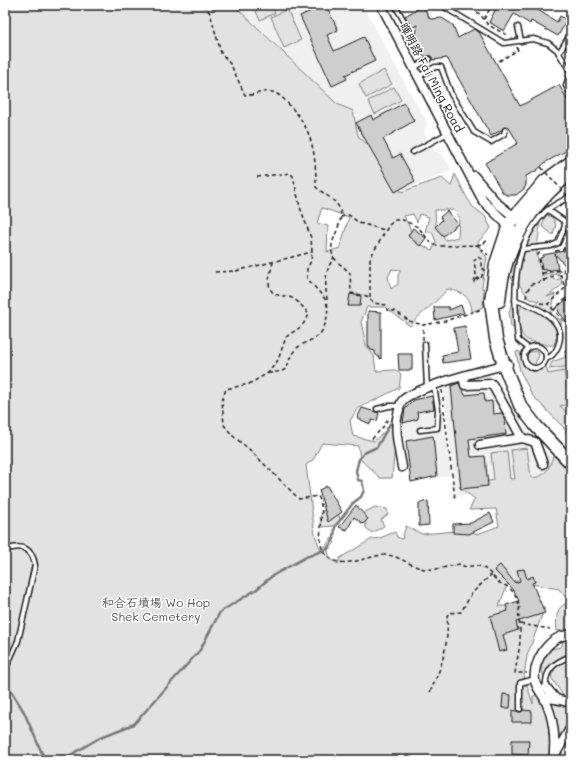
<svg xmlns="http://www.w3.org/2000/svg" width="576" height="765" font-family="Mali,'LXGW WenKai TC',sans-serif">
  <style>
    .built { fill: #f0f0f0 }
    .green { fill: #e2e2e2; stroke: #7f7f7f; fill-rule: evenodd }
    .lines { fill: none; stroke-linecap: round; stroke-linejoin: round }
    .stream { stroke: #7a7a7a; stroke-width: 2.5 }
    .building { fill: #cecece; stroke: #1c1c1c }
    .lane-casing { stroke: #1c1c1c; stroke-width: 7 }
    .street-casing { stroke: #1c1c1c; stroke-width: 11 }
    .secondary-casing { stroke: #1c1c1c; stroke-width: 15 }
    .path { stroke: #1c1c1c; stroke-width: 1.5; stroke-dasharray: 4 3; stroke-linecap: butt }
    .lane { stroke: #fff; stroke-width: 4 }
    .street { stroke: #fff; stroke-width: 8 }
    .secondary { stroke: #fff; stroke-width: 12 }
    .path-bridge { stroke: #1c1c1c; stroke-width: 1.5; stroke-dasharray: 4 3; stroke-linecap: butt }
    .labels { text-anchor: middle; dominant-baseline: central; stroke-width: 3; stroke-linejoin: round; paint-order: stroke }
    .street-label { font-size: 12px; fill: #1c1c1c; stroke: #fff }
    .park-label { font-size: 12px; fill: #575757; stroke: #fff }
  </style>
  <rect width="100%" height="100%" fill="#fff"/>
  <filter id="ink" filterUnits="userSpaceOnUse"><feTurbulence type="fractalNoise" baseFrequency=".025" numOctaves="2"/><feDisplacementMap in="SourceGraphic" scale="8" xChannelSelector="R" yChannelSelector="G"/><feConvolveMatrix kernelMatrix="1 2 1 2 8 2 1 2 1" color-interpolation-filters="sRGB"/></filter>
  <g filter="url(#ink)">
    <g class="built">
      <path d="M238 5H363L391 58 427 123 424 133 434 150 442 154 452 170 394 194 327 94 237 7Z"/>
      <path d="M571 366V430H570L549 407 543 370Z"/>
      <path d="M487 375H491L496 379 512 408 526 428 560 467 552 479 487 493 456 497 444 391 445 387Z"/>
      <path d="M440 391 451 475 410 482 402 422 403 412 407 404 413 400Z"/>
    </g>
    <g class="green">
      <path d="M5 5H238L237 8 337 104 353 111 358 136 383 159 401 192 442 178 451 186 455 174 466 196 473 207 485 216 491 228 478 242 481 251 487 257 482 287V289L484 288 483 307 472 312C471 295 461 292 447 289 436 304 422 311 410 326L385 307H367L361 322 366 345 374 356 376 371 395 370 401 374 399 388 357 409 350 421 353 436 374 441 385 431 393 417 395 445 392 478H380L360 459 358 446 322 443 313 460 306 465 315 535 321 551 332 538 335 543 328 550C329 558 331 560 338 564L340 558 372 539 380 538 395 532 397 537 402 539 406 526 422 534 468 530 477 534 499 526 496 509 469 510 475 499 459 487 494 480 491 453 507 451 510 479H515L511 450 527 448 531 478C546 477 549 469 553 456L569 462 571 464V629L557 631C556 620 555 604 570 603L559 589 509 580 499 606 545 607 527 656 524 676 533 704V696L542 692 557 705 567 702 551 677 560 658 549 664 544 678C539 664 542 659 551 649L561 647 567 633 571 632V737L548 732 549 737 559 739 560 756 563 760H5ZM322 208 349 217 340 248 327 252 328 226 317 223ZM435 210H454L459 217 458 237 446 240 436 227ZM413 214 417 222 419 214 429 217 425 232H432L436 242 432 251 416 241 404 216ZM392 269 401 270 398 275V284L391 289 388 277Z"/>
      <path d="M253 5H272L275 13 260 20Z"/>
      <path d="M287 9 301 40 284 48 271 17Z"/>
      <path d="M384 70 392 84 366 98 359 84Z"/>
      <path d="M394 87 401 100 375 114 368 101Z"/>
      <path d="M546 215 552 217 556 225 553 235 542 226Z"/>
      <path d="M530 217 540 224C538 247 533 254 543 276L545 275 544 274 561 271 558 274 551 275V278L556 280 561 278 562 285 547 297 555 294 551 315 561 320 562 335 556 338 554 345C547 346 545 344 539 343 528 341 523 340 520 329L511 327 509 313 511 305 517 309 513 319H519L520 308 525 304 533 305 539 301 529 299 519 284 513 281 508 272Z"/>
      <path d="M519 351 522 357 530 352 537 351 539 355 532 371 534 372 538 366H546L548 374 564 371 570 404 560 406C572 415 571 430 571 444L564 428 532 395 520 371 516 352Z"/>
      <path d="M571 355V366L549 369 552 362Z"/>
      <path d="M328 503 339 515 340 520 333 526 322 527 320 517Z"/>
      <path d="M375 507 387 509 388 514 381 520 384 526 372 533 366 528 365 512Z"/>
    </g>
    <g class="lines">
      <g class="stream">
        <path d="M8 686 24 712 45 760"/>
        <path d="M5 757 11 760"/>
        <path d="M62 760 101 737 134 724 200 650 220 612 257 589 272 576 306 557 327 549 334 539 335 527 353 503 361 497 364 490 362 481 358 480 356 471 359 459 364 453 377 447 390 424"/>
      </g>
    </g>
    <g class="building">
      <path d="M324 5H326L338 30 327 35 334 51 364 37 375 61 345 75 347 79 332 86 300 16Z"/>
      <path d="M498 5H534L539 8 538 10 557 22 560 16 567 20 558 36 531 21 530 24 514 14 504 31 489 22Z"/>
      <path d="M423 6 430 19 442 18 453 25 458 38 474 29 479 32 520 106 559 85 571 106V148L546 162 536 171 526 176V185L524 189 516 195H507L503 193 485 163 518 143 508 126 491 136 447 58 433 60 431 56 426 57 421 53 416 41 417 25 412 28 405 16Z"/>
      <path d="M404 103 414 121 383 139 393 158 400 154 415 181 395 192 356 123 371 115 373 120Z"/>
      <path d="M447 211 458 224 443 236 435 227 442 220 440 217Z"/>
      <path d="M413 228 426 238 420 246 408 236Z"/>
      <path d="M570 232 571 272 555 254 558 269 546 271V269L542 270 540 258 543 257V255L564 251Z"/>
      <path d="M350 294 361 296 360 306H348Z"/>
      <path d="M571 299V327L558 311 559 309 557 307 566 300 568 302Z"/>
      <path d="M461 305 464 313 435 320 434 307H449V310Z"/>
      <path d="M368 311 381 312V359L375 354V351L371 350 368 345Z"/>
      <path d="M465 326 471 359 443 363 442 355 458 352 454 328Z"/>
      <path d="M398 354H412V370H399Z"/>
      <path d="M459 383 465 395 484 393 485 402 492 401 493 414 502 413 505 418 506 434 469 439 471 457 485 456 488 486 461 489 451 386Z"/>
      <path d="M432 396 434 409 417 412 418 419 403 423 405 409 414 400Z"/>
      <path d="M362 408 379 413 377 421 372 420 370 424 357 418Z"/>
      <path d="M433 436 437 476 411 482 406 441Z"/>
      <path d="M327 486 342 512 328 522 319 490Z"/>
      <path d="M428 501 429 525 419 526V503Z"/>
      <path d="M356 505 368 519 363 524 354 517 347 530 339 527Z"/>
      <path d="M490 513 494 522 469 534 453 533V524L471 523Z"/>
      <path d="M500 565 515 583 520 581 517 570 524 569 527 579 533 576 535 582 532 583 545 613 516 622 518 630 503 635 507 650 499 652 490 616 508 611 506 605 519 601 513 589 494 570Z"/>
      <path d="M503 694 511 695 510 708H502Z"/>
      <path d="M512 710 520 712 523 710 532 711V722H512Z"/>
      <path d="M512 740H529L528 755 512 754Z"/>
    </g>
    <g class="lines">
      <g class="lane-casing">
        <g id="lane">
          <path d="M395 5 413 37"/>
          <path d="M441 5 504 43 533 39 548 43 557 50 571 73"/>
          <path d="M518 27 521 41"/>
          <path d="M559 53 571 33"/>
          <path d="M414 68 429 59"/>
          <path d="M571 76 568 79 566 86 571 94"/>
          <path d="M418 77 435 67H441L451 94 474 132 491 142 504 134 505 130"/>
          <path d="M413 152 448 133"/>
          <path d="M523 249 551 246 558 243 565 226 564 221 548 210"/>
          <path d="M515 300C534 306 569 319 558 346 556 351 552 357 546 359"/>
          <path d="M425 344 427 388"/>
          <circle cx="535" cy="357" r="11"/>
          <path d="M528 348 518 340C513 295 511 247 545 212 552 205 563 201 571 196"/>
          <path d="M377 409 389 406H400"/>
          <path d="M420 430 437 428 438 410 434 386"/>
          <path d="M5 550C21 544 32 547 35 565L18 641 5 670"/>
          <path d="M546 688C544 670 555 662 571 656"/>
          <path d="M520 709V683L535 679"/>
        </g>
      </g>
      <g class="street-casing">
        <g id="street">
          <path d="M381 5 483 201 512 229"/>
          <path d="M474 176 497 203 518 220"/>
          <path d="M463 377 465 385 492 384 522 438"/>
          <path d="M480 445 522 438 535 442 543 464"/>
          <path d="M402 467C399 449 393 427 399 410 399 407 401 403 402 401 414 387 488 369 508 364"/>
          <path d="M546 687 556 699"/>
          <path d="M545 698 556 699 571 703"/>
          <path d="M555 755 571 727"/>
          <path d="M553 760C556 739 554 719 545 700 542 693 536 688 535 681 532 661 550 634 571 635"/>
        </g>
      </g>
      <g class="secondary-casing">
        <g id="secondary">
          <path d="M571 162 545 181 510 222 496 264 491 301 496 339 504 365 520 405 536 426 571 463"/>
          <path d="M499 301C503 249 529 205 571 173"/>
        </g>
      </g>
      <g class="path">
        <path d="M203 5 210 13 221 53 231 65 245 95C254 96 263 90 272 92 280 94 286 101 291 107 313 130 316 156 316 187 323 194 337 200 340 210 345 225 325 243 334 258 338 263 345 268 350 273L351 293 367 296 374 303 386 305 387 310 395 311 408 320"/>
        <path d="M464 5 480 14 488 25 509 36"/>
        <path d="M484 19 492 5"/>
        <path d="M499 61 518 50 515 46"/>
        <path d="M257 177 290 173 293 176 300 207 311 238 312 252 311 261 307 269V278L325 299 328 308"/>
        <path d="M341 217 349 215 359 223 385 230"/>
        <path d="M477 245 483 244 489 239"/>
        <path d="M555 251 563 250 566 242"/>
        <path d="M540 253 538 254 544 282"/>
        <path d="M478 257 481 259V268L484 269 481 279 478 278 474 282 476 274 474 261Z"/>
        <path d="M273 262C271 272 263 291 278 295 283 296 289 296 294 299 300 303 305 309 309 315L302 326 286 337 278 360 268 373 249 384 226 389 222 400 224 425 233 436 249 449 299 499 318 496C327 512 315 539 324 552 338 573 365 556 384 555 396 554 409 565 421 568 433 572 448 566 460 564L465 567C483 563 486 569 497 581 500 584 505 585 508 587 514 591 517 600 520 606 517 616 520 621 520 631 521 645 517 659 515 673H527"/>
        <path d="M215 272 236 271 312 252"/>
        <path d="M542 273 566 269 571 274"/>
        <path d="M370 297V258L389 225 395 220H403L418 227 432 244 440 246 477 245 488 255"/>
        <path d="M526 298 527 291 532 284C543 282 549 276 561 275"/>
        <path d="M571 301 567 297 554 310 571 329"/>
        <path d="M540 303 548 304"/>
        <path d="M554 310 548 304 565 288 561 275 566 269"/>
        <path d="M409 321 423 325"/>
        <path d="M571 336 564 355 571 357"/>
        <path d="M423 340V325L445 321 482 309"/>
        <path d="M268 373C296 371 282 366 295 350 302 342 316 341 322 331 337 304 315 286 334 257"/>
        <path d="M442 390 444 406"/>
        <path d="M444 410 455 499"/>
        <path d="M372 439 383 427 389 417"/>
        <path d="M520 624 550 629"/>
        <path d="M430 692C442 667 449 644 447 616L449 613 461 612 472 593 492 574"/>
      </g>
      <use href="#lane" class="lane"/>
      <use href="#street" class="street"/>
      <use href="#secondary" class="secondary"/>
      <path class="path-bridge" d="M541 167 571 200"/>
    </g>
  </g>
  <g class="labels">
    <g class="street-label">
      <text transform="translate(432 77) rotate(62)">暉明路 Fai Ming Road</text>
    </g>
    <g class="park-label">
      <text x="156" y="602">和合石墳場 Wo Hop<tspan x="156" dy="14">Shek Cemetery</tspan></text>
    </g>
  </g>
  <rect width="576" height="765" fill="none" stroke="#fff" stroke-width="20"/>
  <rect x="10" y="10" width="556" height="745" fill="none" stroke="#1c1c1c" stroke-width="1.5" filter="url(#ink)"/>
</svg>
